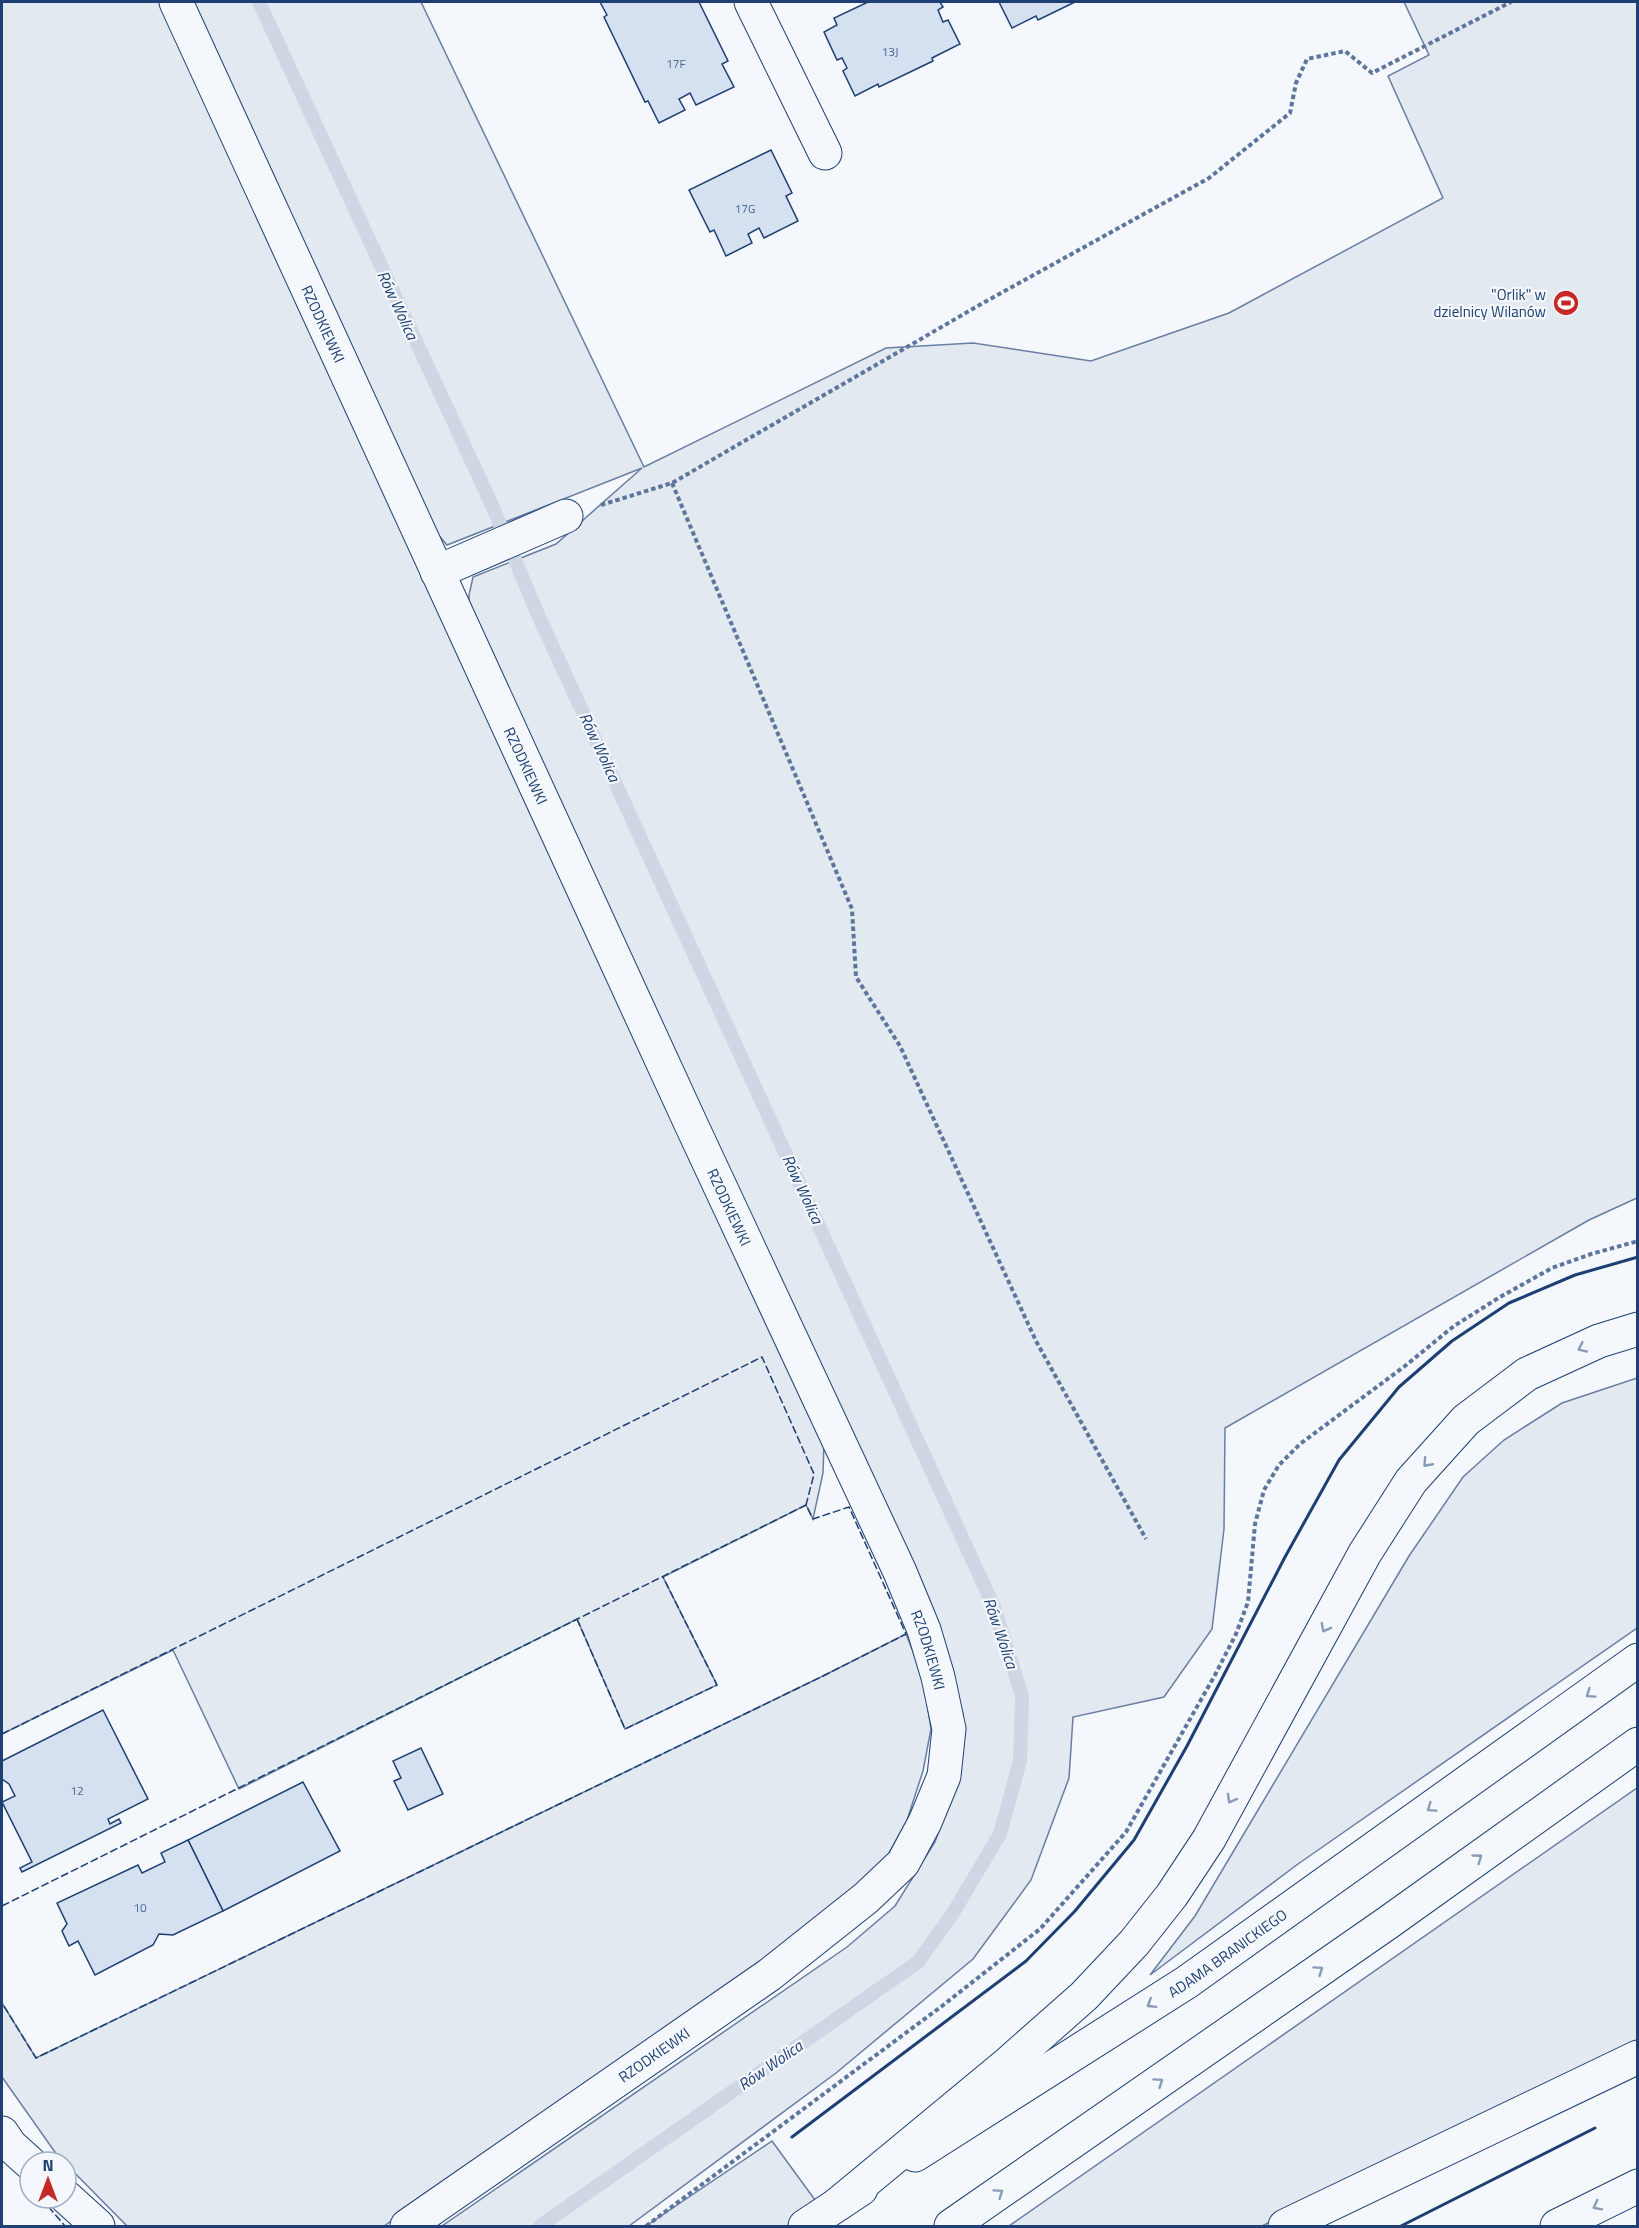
<svg xmlns="http://www.w3.org/2000/svg" width="1639" height="2228" font-family="'Titillium Web',sans-serif">
  <style>
    .green { fill: #e3e9f0; stroke: #687fa3; stroke-width: 1.5 }
    .lines { fill: none; stroke-linecap: round; stroke-linejoin: round }
    .stream { stroke: #cfd7e4; stroke-width: 14 }
    .building { fill: #d5e0f0; stroke: #1d3f73; stroke-width: 1.5 }
    .minor-casing { stroke: #1d3f73; stroke-width: 35 }
    .major-casing { stroke: #1d3f73; stroke-width: 35 }
    .highway-casing { stroke: #1d3f73; stroke-width: 35 }
    .path { stroke: #5e769c; stroke-width: 4; stroke-dasharray: 4.5 3; stroke-linecap: butt }
    .minor { stroke: #f4f7fb; stroke-width: 33 }
    .major { stroke: #f4f7fb; stroke-width: 33 }
    .highway { stroke: #f4f7fb; stroke-width: 33 }
    .fence { stroke: #1d3f73; stroke-width: 1.5; stroke-dasharray: 8 3; stroke-linecap: butt }
    .wall { stroke: #1d3f73; stroke-width: 3 }
    .oneway { stroke: #889bb7 }
    .labels { text-anchor: middle; dominant-baseline: central; stroke-width: 4.5; stroke-linejoin: round; paint-order: stroke }
    .number-label { font-size: 12px; fill: #4b6792 }
    .poi-label { font-size: 15px; fill: #1d3f73; stroke: #f4f7fb; text-anchor: end }
    .street-label { font-size: 15px; fill: #1d3f73; stroke: #f4f7fb }
    .water-label { font-size: 16px; font-style: italic; fill: #1d3f73; stroke: #f4f7fb }
  </style>
  <rect width="100%" height="100%" fill="#f4f7fb"/>
  <g class="green">
    <path d="M2 2H159L784 1345 824 1443 823 1473 813 1519 806 1505 663 1577 717 1685 625 1729 577 1619 239 1789 173 1650 2 1734Z"/>
    <path d="M189 2H421L644 467 886 348 973 343 1091 361 1229 313 1443 198 1388 76 1429 55 1404 2H1637V1198L1589 1220 1225 1428 1224 1529 1212 1629 1164 1697 1073 1717 1069 1778 1031 1880 973 1959 836 2073 629 2226H442L847 1947 895 1906 935 1842 958 1779 963 1714 951 1669 469 620V595L473 577 556 544 642 468 447 545 435 531Z"/>
    <path d="M1637 1378V1628L1298 1864 1150 1975 1195 1916 1409 1556 1463 1477 1504 1440 1562 1403Z"/>
    <path d="M906 1634 923 1677 931 1729 923 1771 907 1820 878 1873 679 2026 384 2226H127L57 2155 2 2077V2003L36 2058 823 1676Z"/>
    <path d="M1637 1788V2044L1262 2226H1009Z"/>
    <path d="M772 2141 834 2226H646Z"/>
  </g>
  <g class="lines">
    <path class="stream" d="M259 2 491 503 539 617 994 1607 1022 1696 1020 1761 1000 1834 953 1913 918 1962 540 2226"/>
  </g>
  <g class="building">
    <path d="M600 2H699L728 61 722 64 734 87 696 105 690 93 679 99 685 110 659 123 648 101 645 102 604 17 607 15Z"/>
    <path d="M868 2H940L943 7 938 10 943 22 948 20 960 44 932 58 933 61 879 87 878 84 855 96 843 71 847 68 842 58 837 60 824 32 837 25 834 18Z"/>
    <path d="M999 2H1075L1038 20 1036 16 1012 28Z"/>
    <path d="M771 150 792 193 786 196 798 221 764 238 759 228 748 234 752 243 726 256 714 230 710 232 689 190Z"/>
    <path d="M103 1710 148 1799 108 1819 110 1824 119 1819 121 1823 22 1872 20 1868 32 1862 2 1802 15 1796 9 1784 2 1779V1761Z"/>
    <path d="M421 1748 443 1794 408 1810 394 1781 401 1778 393 1761Z"/>
    <path d="M303 1782 340 1851 223 1911 188 1840Z"/>
    <path d="M188 1840 223 1911 173 1935 159 1934 153 1945 95 1975 78 1941 69 1946 62 1931 67 1924 57 1903 138 1865 142 1873 165 1862 161 1853Z"/>
  </g>
  <g class="lines">
    <g class="minor-casing">
      <g id="minor">
        <path id="s1" d="M176 2 690 1122 900 1572 924 1630 938 1677 949 1729 944 1776 925 1822 903 1863 866 1898 769 1975 407 2226"/>
        <path d="M751 2 825 153"/>
        <path d="M437 572 566 516"/>
        <path d="M2 2133 10 2145 30 2163"/>
        <path d="M66 2197 98 2226"/>
        <path d="M1285 2226 1638 2057"/>
      </g>
    </g>
    <g class="major-casing">
      <g id="major">
        <path id="s2" d="M915 2155 1187 1982 1638 1660"/>
        <path d="M805 2226 861 2189"/>
        <path d="M951 2226 1386 1924 1638 1744"/>
      </g>
    </g>
    <g class="highway-casing">
      <g id="highway">
        <path d="M838 2204 1006 2065 1084 1996 1134 1943 1172 1895 1209 1839 1365 1553 1411 1481 1466 1420 1527 1374 1599 1341 1638 1329"/>
        <path d="M1557 2226 1638 2186"/>
      </g>
    </g>
    <g class="path">
      <path d="M672 483 852 909 856 977 900 1046 1036 1341 1146 1539"/>
      <path d="M601 505 672 483 983 303 1209 178 1290 113 1296 83 1307 59 1345 51 1372 73 1511 2"/>
      <path d="M646 2226 942 2006 1040 1929 1126 1832 1215 1675 1236 1634 1248 1602 1255 1524 1264 1490 1279 1465 1300 1444 1405 1366 1454 1326 1500 1297 1552 1268 1591 1254 1638 1241"/>
    </g>
    <use href="#minor" class="minor"/>
    <use href="#major" class="major"/>
    <use href="#highway" class="highway"/>
    <g class="fence">
      <path d="M577 1619 625 1729 717 1685 663 1577"/>
      <path d="M2 1734 762 1357 814 1474 806 1505 813 1519 849 1507 906 1634 823 1676 36 2058 2 2003"/>
      <path d="M2 1906 806 1505"/>
      <path d="M23 2177 30 2185"/>
      <path d="M41 2198 65 2226"/>
    </g>
    <g class="wall">
      <path d="M792 2137 1026 1961 1075 1911 1134 1840 1187 1746 1285 1557 1339 1460 1399 1387 1452 1341 1509 1303 1575 1275 1638 1257"/>
      <path d="M1401 2226 1595 2128"/>
    </g>
  </g>
  <defs><path id="oneway-chevron" d="M-2-3.5L2.5 0L-2 3.5" fill="none" stroke-width="1.6" stroke-linecap="round" stroke-linejoin="round" transform="scale(1.5)"/></defs>
  <g class="oneway">
    <use href="#oneway-chevron" transform="translate(1582 1348) rotate(155)"/>
    <use href="#oneway-chevron" transform="translate(1427 1463) rotate(132)"/>
    <use href="#oneway-chevron" transform="translate(1325 1628) rotate(118)"/>
    <use href="#oneway-chevron" transform="translate(1590 1694) rotate(145)"/>
    <use href="#oneway-chevron" transform="translate(1231 1799) rotate(119)"/>
    <use href="#oneway-chevron" transform="translate(1431 1808) rotate(145)"/>
    <use href="#oneway-chevron" transform="translate(1478 1858) rotate(-36)"/>
    <use href="#oneway-chevron" transform="translate(1319 1970) rotate(-35)"/>
    <use href="#oneway-chevron" transform="translate(1151 2004) rotate(148)"/>
    <use href="#oneway-chevron" transform="translate(1159 2082) rotate(-35)"/>
    <use href="#oneway-chevron" transform="translate(999 2193) rotate(-35)"/>
    <use href="#oneway-chevron" transform="translate(1597 2206) rotate(153)"/>
  </g>
  <defs>
    <g id="stadium-disc" transform="scale(1.35)"><circle r="9.5" fill="#c62828" stroke="#f4f7fb"/><path d="M0-5a6.5 5 0 1 0 0 10a6.5 5 0 1 0 0-10ZM-3.5-1.8h7v3.6h-7Z" fill="#fff"/></g>
  </defs>
  <g fill-rule="evenodd">
    <use href="#stadium-disc" x="1566" y="303"/>
  </g>
  <g class="labels">
    <g class="number-label">
      <text x="890" y="51">13J</text>
      <text x="676" y="63">17F</text>
      <text x="745" y="208">17G</text>
      <text x="77" y="1790">12</text>
      <text x="140" y="1907">10</text>
    </g>
    <g class="poi-label">
      <text x="1546" y="294">"Orlik" w<tspan x="1546" dy="17">dzielnicy Wilanów</tspan></text>
    </g>
    <g class="street-label">
      <text stroke="none"><textPath href="#s1" startOffset="354">RZODKIEWKI</textPath></text>
      <text stroke="none"><textPath href="#s1" startOffset="840">RZODKIEWKI</textPath></text>
      <text stroke="none"><textPath href="#s1" startOffset="1326">RZODKIEWKI</textPath></text>
      <text stroke="none"><textPath href="#s1" startOffset="1812">RZODKIEWKI</textPath></text>
      <text stroke="none"><textPath href="#s2" startOffset="372">ADAMA BRANICKIEGO</textPath></text>
      <text transform="translate(654 2055) rotate(-35)">RZODKIEWKI</text>
    </g>
    <g class="water-label">
      <text transform="translate(398 305) rotate(65)">Rów Wolica</text>
      <text transform="translate(600 747) rotate(65)">Rów Wolica</text>
      <text transform="translate(803 1189) rotate(65)">Rów Wolica</text>
      <text transform="translate(1001 1633) rotate(71)">Rów Wolica</text>
      <text transform="translate(770 2065) rotate(-35)">Rów Wolica</text>
    </g>
  </g>
  <rect width="1639" height="2228" fill="none" stroke="#1d3f73" stroke-width="6"/>
  <g transform="translate(48 2180)"><circle r="28" fill="#f4f7fb" stroke="#9eadc5" stroke-width="1.5"/>
  <path d="M0-4.5L10 22L0 15L-10 22Z" fill="#c62828"/>
  <text y="-9" font-size="16" font-weight="bold" text-anchor="middle" fill="#1d3f73">N</text>
  </g>
</svg>
